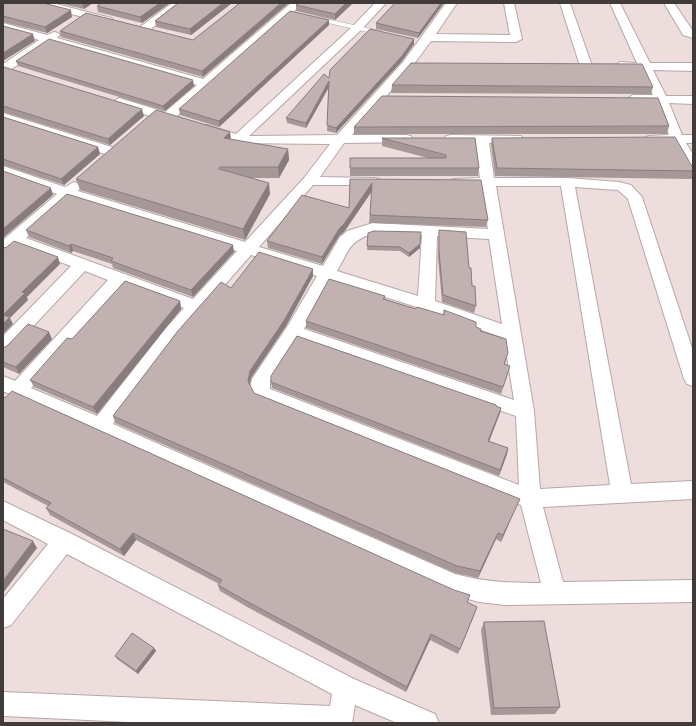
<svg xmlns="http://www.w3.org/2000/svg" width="696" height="726" font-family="'Asap Condensed',sans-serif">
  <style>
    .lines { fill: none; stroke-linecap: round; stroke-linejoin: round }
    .lane-casing { stroke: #b8a7a7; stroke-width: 1 }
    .street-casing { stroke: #b8a7a7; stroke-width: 2 }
    .lane { fill: #fff; fill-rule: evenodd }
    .street { fill: #fff; fill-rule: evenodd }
    .wall { fill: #a79898 }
    .shaded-wall { fill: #887c7c }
    .building { fill: #c2b1b1; stroke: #887c7c }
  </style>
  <rect width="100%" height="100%" fill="#edd"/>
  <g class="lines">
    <g class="lane-casing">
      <path id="lane" d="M317 17 381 31 384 33 381 35 315 20 314 19Z"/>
    </g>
    <g class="street-casing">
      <g id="street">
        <path d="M34 3H52L111 18 113 20 107 23 35 5Z"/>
        <path d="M291 3H303L177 116 183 120 181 123 176 124 114 105 113 102 119 98 165 112 197 85 50 43 7 72 3 73V64L39 40 3 30V23L47 35 54 32 58 33 60 35 57 38 203 79Z"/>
        <path d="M375 3H386L361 30 249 136 337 135 403 62 446 3H457L436 34 510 35 504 3H514L522 39 516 42 431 41 411 68 352 135H406L411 136 413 139 411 142 344 143 320 177 374 178 379 179 381 182 379 185H313L259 247 323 266 340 237 347 231 373 223 488 229 481 186 453 185 451 182 453 179 480 178 475 143 446 142 444 139 446 136 451 135 521 136 523 139 521 142 489 143 494 178H567L619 182 631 185 642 197 693 351V386L687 384 684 379 628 199 618 190 575 187 631 484 693 481V499L543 507 563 582 693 580V602L505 605 479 602 453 595 3 391V376L15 381 108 280 85 271 9 352 3 354V336L71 266 17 246 9 253 3 254V240L57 194 3 175V166L65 187 74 182 79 184 81 187 78 191 245 242 304 178 330 144 238 143 202 132 200 129 202 126 207 125 236 134 353 26ZM496 186H561L610 485 540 489 534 411ZM70 199 237 251 193 299 26 238ZM374 233 422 235 418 296 337 271C350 249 348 242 374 233ZM437 236 489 239 502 324 435 301ZM251 255 317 276 287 327 252 379 250 388 256 399 521 505 541 583C511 583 484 582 455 574L113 424 178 338ZM331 280 420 308 504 338 514 400 304 329ZM122 285 184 308 166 328 97 416 31 388ZM297 340 516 416 519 485 270 389V381Z"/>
        <path d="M560 3H570L592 66 590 69 586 70 580 66Z"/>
        <path d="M610 3H620L650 63H693V71L653 70 666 96H693V104L669 103 682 135H693V143H686L693 154V170L688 169 673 143 648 142 646 139 648 136 669 135 656 103H633L627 99 633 95H653L641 70H620L614 66 620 62 637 63Z"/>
        <path d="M664 3H674L693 31V38L683 35Z"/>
        <path d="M171 4 176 3 181 6 148 31H140L138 29 140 27Z"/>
        <path d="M3 113 118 149 120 152 118 155H108L3 121Z"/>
        <path d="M3 501 72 534 354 679 435 714 439 723H397L355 705 352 723H151L3 716V692L330 706 332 694 67 554 11 625 3 628V599L48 544 3 520Z"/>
      </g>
    </g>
    <use href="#lane" class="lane"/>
    <use href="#street" class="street"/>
  </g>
  <g class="wall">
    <path d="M3 3 72 17 47 33 3 22Z"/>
    <path d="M58 3H93L84 9Z"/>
    <path d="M101 3H170L142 23 98 12 97 6Z"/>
    <path d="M178 3H232L191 35 156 27 155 21Z"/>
    <path d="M240 3 203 77 61 37 60 31 193 40Z"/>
    <path d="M298 3H353L335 20 296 11V5Z"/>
    <path d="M395 3H444L418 38 376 29V23Z"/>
    <path d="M329 25 219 127 180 115 179 109Z"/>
    <path d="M414 39V44L402 61 336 133 327 131 329 87 306 128 287 123 286 118 329 78Z"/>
    <path d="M16 61 194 86 165 111 18 66Z"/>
    <path d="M3 67 144 116 110 145 3 112Z"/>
    <path d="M392 85 653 87 651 94 391 93Z"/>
    <path d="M3 117 98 147 100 154 64 185 3 165Z"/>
    <path d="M669 126 667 134H354V127Z"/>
    <path d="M230 132 231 140 288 149 289 160 279 178H253L270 194 245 240 80 190 76 179Z"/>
    <path d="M382 138H475L479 168 478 176H350V158H428L382 146Z"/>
    <path d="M492 138 693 168V175L692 179 495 176 491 145Z"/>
    <path d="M350 179 488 220 486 227 369 223 372 191 344 232 339 236 322 264 268 248 267 241 349 208Z"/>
    <path d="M26 230 234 252 193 297 113 268 112 264 73 251 71 253 29 237Z"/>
    <path d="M439 230 469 268 476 306 474 313 442 302 438 258Z"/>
    <path d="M368 233 420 248 409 257 400 251 367 250Z"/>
    <path d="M313 269V276L286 326 251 378 249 385 254 393 520 499 517 505 501 542 496 539 478 578 455 573 115 423 113 416 231 288Z"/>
    <path d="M385 296V299L416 309 443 315 444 310 476 327 508 353 505 364 508 373 501 394 306 328V321Z"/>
    <path d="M180 301 181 309 97 414 34 387 30 380Z"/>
    <path d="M52 339 19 374 3 367V348Z"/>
    <path d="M271 382 496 406 501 408 500 413 489 441 508 448 507 454 499 476 272 388Z"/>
    <path d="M3 397 467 602 475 613 458 654 430 640 406 692 249 608 220 591 218 585 219 584 136 540 124 556 50 515 46 508 48 506 3 482Z"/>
    <path d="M484 622 560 707 555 714 491 715 481 630Z"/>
    <path d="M154 648 156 651 138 674 117 659 115 656Z"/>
  </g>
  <g class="shaded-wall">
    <path d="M82 3H93L84 9Z"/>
    <path d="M160 3H170L142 23 140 17Z"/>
    <path d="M223 3H232L191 35 190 29Z"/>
    <path d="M281 3H289L203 77 202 71Z"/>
    <path d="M346 3H353L335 20V14Z"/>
    <path d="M441 3H444L418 38 419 33Z"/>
    <path d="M71 10 72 17 47 33 45 27Z"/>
    <path d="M329 20V25L219 127V121Z"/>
    <path d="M33 34 35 41 3 61V53Z"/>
    <path d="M414 39V44L402 61 336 133V128Z"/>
    <path d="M193 80 194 86 165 111 163 106Z"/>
    <path d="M329 81V87L306 128V123Z"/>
    <path d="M142 109 144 116 110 145 108 139Z"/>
    <path d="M230 132 231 143 224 138Z"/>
    <path d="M98 147 100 154 64 185 61 179Z"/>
    <path d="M288 149 289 160 279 178 278 167Z"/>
    <path d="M269 183 270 194 245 240 243 229Z"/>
    <path d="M372 183V191L344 232 339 236 322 264V257L339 229Z"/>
    <path d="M51 188 53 195 3 238V229Z"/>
    <path d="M71 244 73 251 71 253 69 246Z"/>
    <path d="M420 244V248L409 257V253Z"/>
    <path d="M233 245 234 252 193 297 191 290Z"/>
    <path d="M58 257 60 264 27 297 28 300 10 318 13 324 3 334V315L22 292Z"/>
    <path d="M313 269V276L286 326 251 378 249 389 248 381 250 371Z"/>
    <path d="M180 301 181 309 97 414 93 407Z"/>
    <path d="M49 332 52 339 19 374 16 367Z"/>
    <path d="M501 408 500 413 487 447 488 441Z"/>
    <path d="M508 448 507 454 499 476 500 470Z"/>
    <path d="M520 499 517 505 501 542 503 535Z"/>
    <path d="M133 533 136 540 124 556 120 549Z"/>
    <path d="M498 533 496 539 478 578 480 571Z"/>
    <path d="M33 541 37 548 3 593V581Z"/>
    <path d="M477 607 475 613 458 654 460 649Z"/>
    <path d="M431 634 430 640 406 692 407 687Z"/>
    <path d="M154 648 156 651 138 674 136 671Z"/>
  </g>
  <g class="building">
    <path d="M3 3H43L71 10 45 27 3 16Z"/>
    <path d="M101 3H160L140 17 97 6Z"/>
    <path d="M178 3H223L190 29 155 21Z"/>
    <path d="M240 3H281L202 71 60 31 86 13 193 40Z"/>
    <path d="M298 3H346L335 14 296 5Z"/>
    <path d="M395 3H441L419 33 376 23Z"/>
    <path d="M290 11 329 20 219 121 179 109Z"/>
    <path d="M3 26 33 34 3 53Z"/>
    <path d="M370 29 414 39 402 56 336 128 327 125 329 81 306 123 286 118 324 74 329 78 330 70Z"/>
    <path d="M49 39 193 80 163 106 16 61Z"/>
    <path d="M411 63 642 64 653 87 392 85Z"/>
    <path d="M3 67H4L142 109 108 139 3 106Z"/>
    <path d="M382 96 658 98 669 126 354 127Z"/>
    <path d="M156 110 230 132 224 138 288 149 278 167H220L219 169 269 183 243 229 76 179Z"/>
    <path d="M3 117 98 147 61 179 3 159Z"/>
    <path d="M675 137 693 168V171L497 168 492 138Z"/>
    <path d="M382 138H475L479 168H350V158H446V155Z"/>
    <path d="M3 171 51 188 3 229Z"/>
    <path d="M350 179 481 180 488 220 370 215 372 183 344 224 339 229 322 257 267 241 302 195 349 208Z"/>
    <path d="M67 194 233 245 191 290 111 261 113 258 71 244 69 246 26 230Z"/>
    <path d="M439 230 466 232 469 268H471L472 286H475L476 306 443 295 439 251Z"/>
    <path d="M374 231 421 232 420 244 409 253 400 247 367 246 368 233Z"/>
    <path d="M14 241 58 257 22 292 25 293 3 315 10 317 3 324V248L7 247Z"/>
    <path d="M259 252 313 269 285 319 250 371 248 381 254 393 520 499 503 535 498 533 480 571 457 566 113 416 177 332 221 282 231 288Z"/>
    <path d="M329 279 385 296 383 299 416 309 417 307 444 315V310L476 322V327L481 329 480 331 506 339 508 353 504 364 510 366 503 387 306 321Z"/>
    <path d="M125 281 180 301 93 407 30 380 67 338 72 339Z"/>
    <path d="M28 324 49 332 16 367 3 362V348L7 346Z"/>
    <path d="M297 336 496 405V406L501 408 488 441 508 448 500 470 271 382V376Z"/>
    <path d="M12 391 454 590 470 595 467 602 477 607 460 649 431 634 407 687 248 602 218 585 222 580 133 533 120 549 46 508 51 503 3 478V397L5 398Z"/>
    <path d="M3 529 33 541 3 581Z"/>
    <path d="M544 621 560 707 494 708 484 622Z"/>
    <path d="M132 633 154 648 136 671 115 656Z"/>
  </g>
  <rect width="696" height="726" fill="none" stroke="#423b3b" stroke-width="8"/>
</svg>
